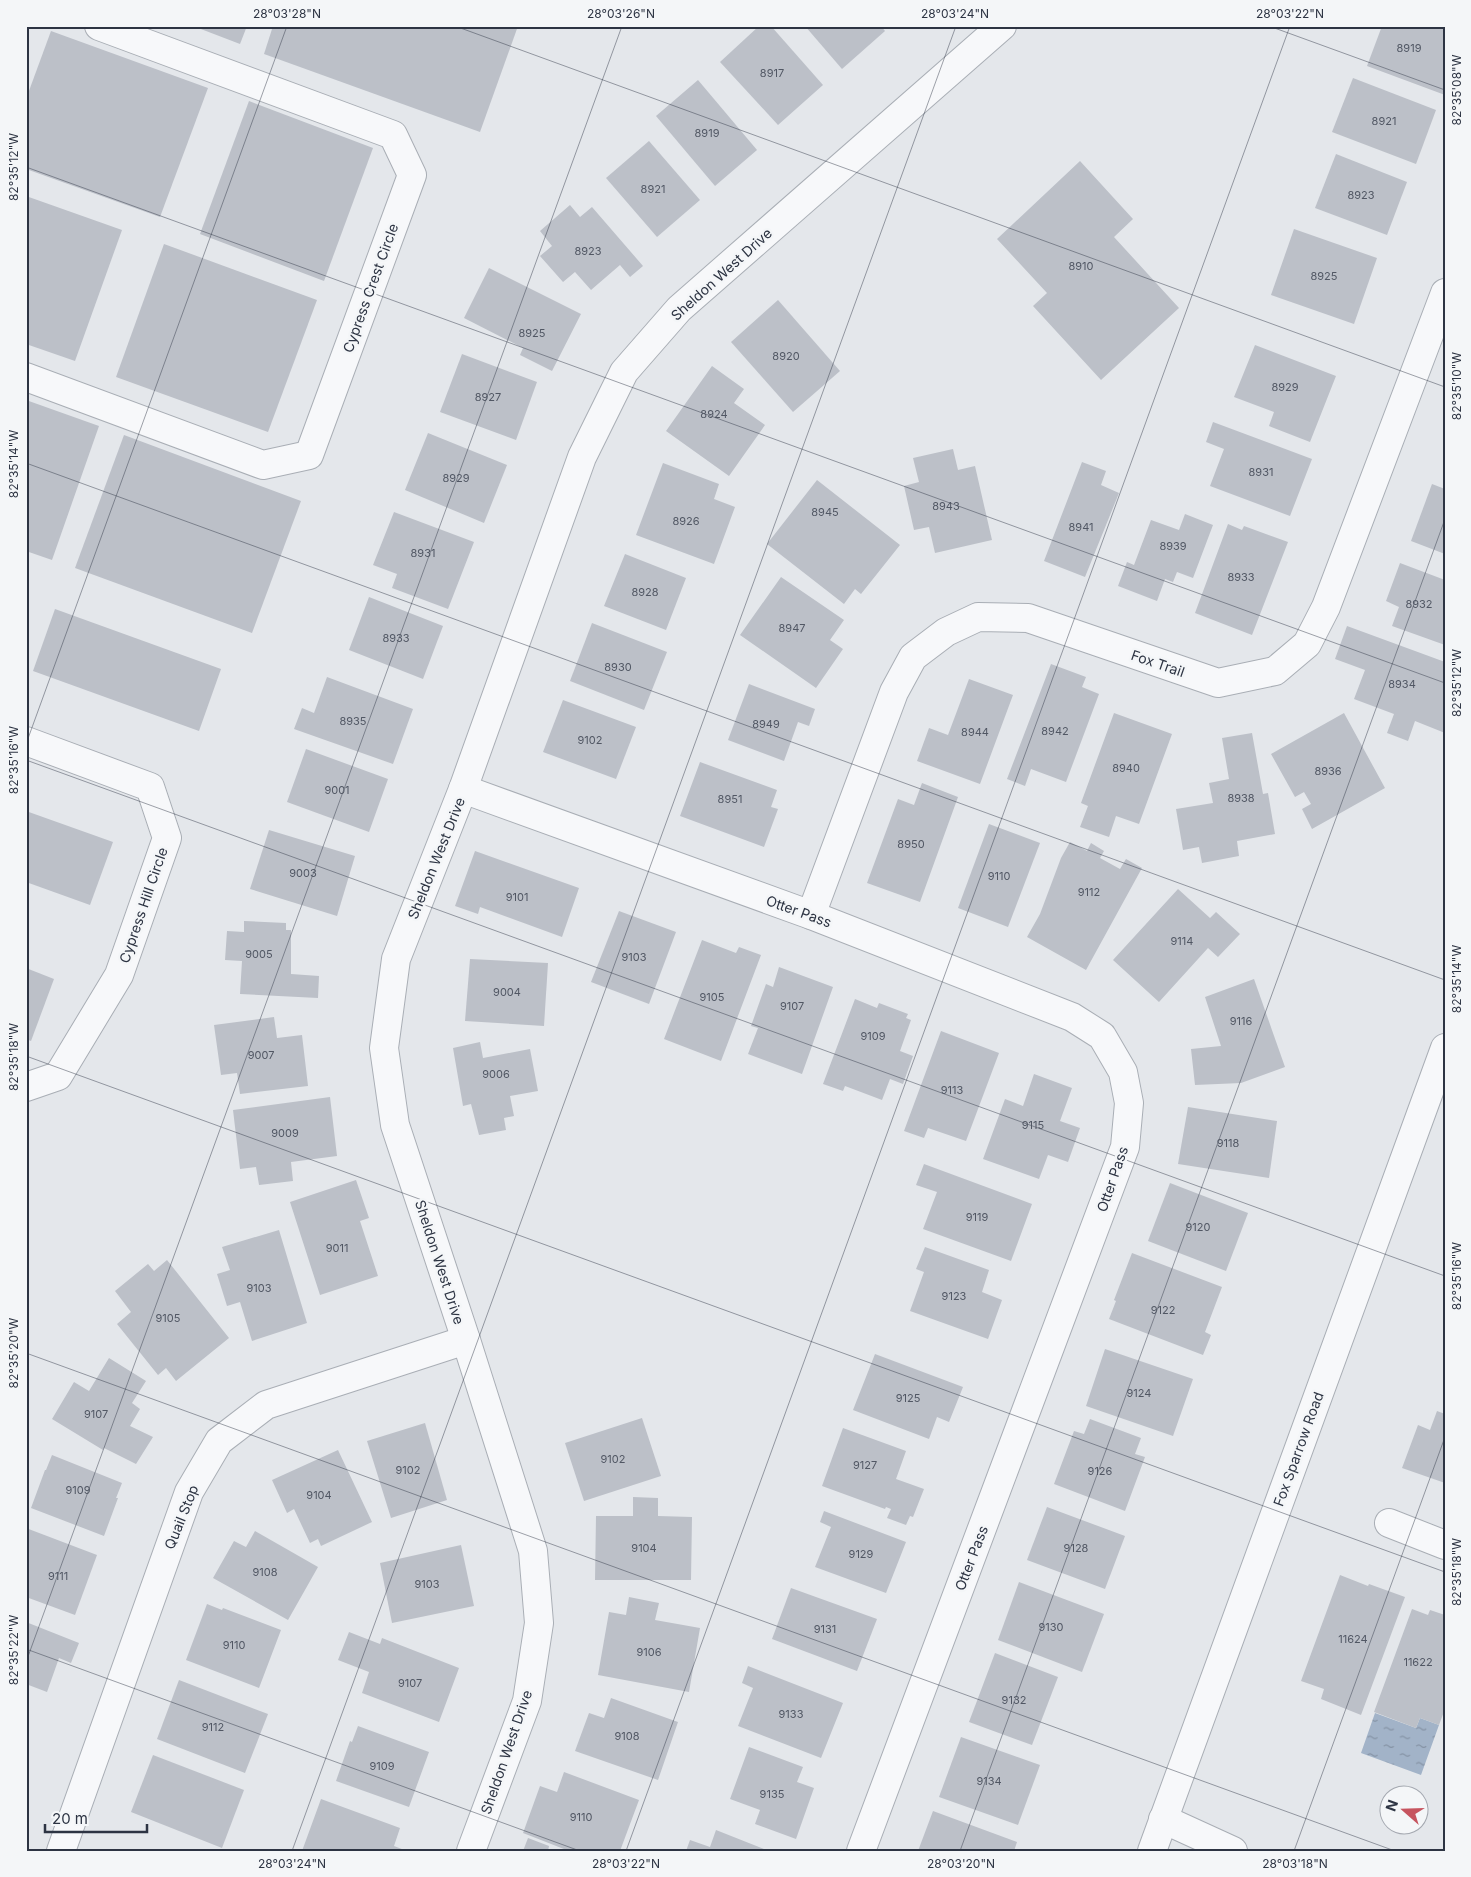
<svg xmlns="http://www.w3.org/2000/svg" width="1471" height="1877" font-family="Inter,sans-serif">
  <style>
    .water { fill: url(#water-ripples) }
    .building { fill: #bcc0c8 }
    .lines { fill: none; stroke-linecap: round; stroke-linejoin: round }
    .minor-casing { stroke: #a9aeb5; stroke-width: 30 }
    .minor { stroke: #f7f8fa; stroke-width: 28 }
    .ticks { fill: none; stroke: #2d3443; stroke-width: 1; stroke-opacity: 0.45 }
    .labels { text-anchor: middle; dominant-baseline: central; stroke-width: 5; stroke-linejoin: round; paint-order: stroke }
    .number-label { font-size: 11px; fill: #515764 }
    .street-label { font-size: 14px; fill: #2d3443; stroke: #f4f6f8 }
    .neatline { fill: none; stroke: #2d3443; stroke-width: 2 }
    .ticks-label { font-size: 12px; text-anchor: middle; fill: #2d3443 }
  </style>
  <defs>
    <pattern id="water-ripples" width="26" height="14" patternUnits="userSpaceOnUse" patternTransform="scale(1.25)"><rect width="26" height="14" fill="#a2b3c8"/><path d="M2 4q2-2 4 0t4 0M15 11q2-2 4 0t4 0" fill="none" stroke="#8492a4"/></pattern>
  </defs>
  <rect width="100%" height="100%" fill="#e4e7eb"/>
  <path class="water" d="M1375 1713 1416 1728 1420 1718 1439 1725 1421 1775 1361 1753Z"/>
  <g class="building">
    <path d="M193 26H247L240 44Z"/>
    <path d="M273 26H518L480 132 264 54Z"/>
    <path d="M759 26H771L823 85 778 125 720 62Z"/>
    <path d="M805 26H881L885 31 842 69Z"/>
    <path d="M1382 26H1438L1445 29V95L1367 66Z"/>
    <path d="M51 31 208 88 160 217 26 169V99Z"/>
    <path d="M1353 78 1436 110 1416 164 1332 132Z"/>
    <path d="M698 80 757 150 715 186 656 116Z"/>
    <path d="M249 101 373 148 324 281 200 234Z"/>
    <path d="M649 141 700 200 657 237 606 178Z"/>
    <path d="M1336 154 1407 182 1387 235 1315 208Z"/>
    <path d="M1080 161 1133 219 1114 237 1179 308 1101 380 1033 306 1047 293 997 239Z"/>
    <path d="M26 196 122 230 75 361 26 344Z"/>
    <path d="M570 205 580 217 592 207 643 266 630 277 620 265 591 290 575 272 563 282 540 256 552 246 540 231Z"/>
    <path d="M1294 229 1377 258 1354 324 1271 295Z"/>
    <path d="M164 244 317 300 268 432 116 377Z"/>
    <path d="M489 268 581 314 552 371 520 355 523 348 464 318Z"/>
    <path d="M778 300 840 371 793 412 731 342Z"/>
    <path d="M1255 345 1336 376 1310 442 1269 426 1274 412 1234 397Z"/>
    <path d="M462 354 537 382 516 440 440 412Z"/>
    <path d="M712 366 744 389 734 403 765 425 729 476 666 431Z"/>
    <path d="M26 400 99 426 52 560 26 551Z"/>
    <path d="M1213 422 1312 459 1290 516 1210 486 1224 449 1206 442Z"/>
    <path d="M428 433 507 465 484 523 405 490Z"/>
    <path d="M124 435 301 501 252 633 75 568Z"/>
    <path d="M953 449 958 470 975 466 992 540 935 553 929 527 914 530 904 486 919 482 913 458Z"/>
    <path d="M1082 462 1106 471 1101 485 1119 493 1085 577 1044 561Z"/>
    <path d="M663 463 719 484 714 499 735 507 714 564 636 535Z"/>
    <path d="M817 480 900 545 861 594 855 589 844 604 767 544Z"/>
    <path d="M1432 484 1445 489V554L1411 541Z"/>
    <path d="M394 512 474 542 448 609 392 588 397 574 373 565Z"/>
    <path d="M1185 514 1213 525 1193 578 1177 572 1173 582 1165 579 1157 601 1118 586 1127 562 1134 565 1151 520 1179 530Z"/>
    <path d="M1228 524 1242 530 1244 526 1288 542 1252 635 1195 613Z"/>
    <path d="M625 554 686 578 666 630 604 606Z"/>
    <path d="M1400 563 1445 580V645L1392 626 1399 607 1386 601Z"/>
    <path d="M781 577 844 620 830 640 843 649 816 688 740 635Z"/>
    <path d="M369 597 443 626 423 679 349 650Z"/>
    <path d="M55 609 221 669 199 731 33 671Z"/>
    <path d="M592 623 667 652 644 710 570 681Z"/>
    <path d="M1347 626 1445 662V733L1415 721 1408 741 1387 733 1394 714 1354 699 1365 670 1335 659Z"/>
    <path d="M1051 664 1086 677 1082 687 1099 694 1066 782 1031 769 1025 786 1007 779Z"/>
    <path d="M327 677 413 709 393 764 294 729 302 708 314 713Z"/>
    <path d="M969 679 1013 695 980 784 917 761 929 728 948 735Z"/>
    <path d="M749 684 815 709 809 726 798 722 784 761 728 740Z"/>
    <path d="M563 700 636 727 616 779 543 752Z"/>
    <path d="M1114 713 1172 734 1139 824 1116 816 1109 837 1080 827 1088 806 1081 803Z"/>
    <path d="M1344 713 1385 788 1312 829 1302 809 1311 804 1304 792 1295 797 1271 754Z"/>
    <path d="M1252 733 1263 794 1268 793 1275 834 1237 841 1239 856 1202 863 1199 847 1183 850 1176 809 1213 803 1209 783 1229 779 1222 738Z"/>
    <path d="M306 749 388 779 369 832 287 802Z"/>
    <path d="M700 762 777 790 771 807 778 809 764 847 680 816Z"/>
    <path d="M922 783 958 797 920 902 867 883 898 799 914 805Z"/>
    <path d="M26 811 113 842 90 905 26 882Z"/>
    <path d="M989 824 1040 843 1008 927 958 908Z"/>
    <path d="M269 830 355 856 337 916 250 889Z"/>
    <path d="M1070 842 1087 851 1091 843 1104 851 1100 858 1120 869 1126 859 1142 868 1086 970 1027 937 1040 914 1061 858Z"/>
    <path d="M475 851 579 888 562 937 480 907 478 914 455 906Z"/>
    <path d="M1178 889 1210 918 1216 912 1240 934 1218 957 1208 948 1159 1002 1113 960Z"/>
    <path d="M619 911 676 932 649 1004 591 982Z"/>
    <path d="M244 921 286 923V930H291V974L319 976 318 998 240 994 242 961 225 960 227 931 244 932Z"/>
    <path d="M702 940 736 953 739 947 761 955 721 1061 664 1039Z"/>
    <path d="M470 959 548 963 544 1026 465 1021Z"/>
    <path d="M779 967 833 987 802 1074 748 1054 758 1028 751 1026 766 984 773 987Z"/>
    <path d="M26 968 54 979 31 1041 26 1039Z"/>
    <path d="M1254 979 1285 1067 1241 1083 1195 1085 1191 1049 1221 1046 1205 997Z"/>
    <path d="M855 999 877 1008 879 1003 908 1014 906 1018 911 1020 900 1051 913 1056 903 1084 890 1079 882 1100 845 1086 843 1091 823 1084Z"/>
    <path d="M274 1017 277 1038 302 1035 308 1086 240 1094 237 1073 221 1075 214 1025Z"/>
    <path d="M941 1031 999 1053 966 1141 928 1128 924 1138 904 1131Z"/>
    <path d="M480 1042 483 1058 530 1049 538 1091 510 1096 514 1116 504 1118 506 1130 479 1135 471 1104 463 1106 453 1048Z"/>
    <path d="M1034 1074 1072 1088 1060 1121 1080 1128 1068 1162 1048 1155 1039 1179 983 1159 1005 1099 1023 1106Z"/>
    <path d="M330 1097 337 1156 291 1162 293 1181 259 1185 256 1167 240 1169 233 1110Z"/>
    <path d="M1188 1107 1277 1121 1269 1178 1178 1164Z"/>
    <path d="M924 1164 1032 1204 1011 1261 923 1229 937 1192 916 1185Z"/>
    <path d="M356 1180 369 1218 360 1221 378 1276 320 1295 290 1202Z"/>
    <path d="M1170 1183 1248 1213 1226 1271 1148 1241Z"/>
    <path d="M279 1230 307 1323 252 1341 240 1302 227 1306 217 1274 230 1270 222 1247Z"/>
    <path d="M925 1247 989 1270 982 1292 1002 1300 988 1339 910 1311 924 1272 916 1269Z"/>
    <path d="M1132 1253 1222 1287 1205 1332 1211 1335 1203 1355 1109 1319 1116 1301 1114 1300Z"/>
    <path d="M167 1260 229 1338 176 1381 166 1368 158 1375 117 1324 131 1312 115 1291 148 1264 154 1271Z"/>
    <path d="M1105 1349 1193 1379 1173 1436 1086 1406Z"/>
    <path d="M875 1354 963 1387 949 1422 937 1417 929 1439 853 1410Z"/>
    <path d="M109 1358 146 1381 132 1403 140 1409 130 1426 153 1437 136 1464 104 1448 103 1450 52 1419 74 1382 89 1391Z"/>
    <path d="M1437 1411 1445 1414V1483L1402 1468 1418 1425 1430 1430Z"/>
    <path d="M642 1418 661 1476 584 1501 565 1443Z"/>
    <path d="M1090 1419 1141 1438 1135 1454 1145 1457 1125 1511 1054 1484 1074 1431 1084 1434Z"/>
    <path d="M425 1423 447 1500 391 1518 367 1441Z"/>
    <path d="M843 1428 906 1451 896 1479 924 1489 913 1517 910 1516 906 1525 887 1518 891 1509 886 1507 885 1509 822 1486Z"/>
    <path d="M338 1450 372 1522 321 1546 318 1539 310 1543 294 1509 287 1513 272 1480Z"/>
    <path d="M52 1455 122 1483 116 1498H118L104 1536 31 1508 45 1470H46Z"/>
    <path d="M633 1497 658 1498V1516L692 1517 691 1580H595L596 1516H633Z"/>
    <path d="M1047 1507 1125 1536 1105 1589 1027 1560Z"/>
    <path d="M824 1511 906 1542 886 1593 815 1567 831 1527 820 1522Z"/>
    <path d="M26 1528 97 1555 75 1615 26 1597Z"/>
    <path d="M255 1531 318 1567 288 1620 213 1578 234 1541 246 1547Z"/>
    <path d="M461 1545 474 1606 392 1623 380 1563Z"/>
    <path d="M1340 1575 1368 1586 1369 1584 1405 1597 1361 1715 1321 1699 1324 1689 1301 1681Z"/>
    <path d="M1019 1582 1104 1614 1082 1672 998 1640Z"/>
    <path d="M791 1588 877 1619 857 1671 772 1639Z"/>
    <path d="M629 1597 659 1603 655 1620 700 1628 689 1692 598 1675 609 1612 626 1615Z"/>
    <path d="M207 1604 222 1610 223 1608 281 1630 259 1688 186 1660Z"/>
    <path d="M1412 1609 1428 1615 1430 1610 1445 1615V1709L1439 1725 1420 1718 1416 1728 1374 1712Z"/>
    <path d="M26 1622 79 1643 71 1663 59 1658 47 1692 26 1684Z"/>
    <path d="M349 1632 380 1644 382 1638 459 1668 439 1722 362 1693 369 1672 338 1660Z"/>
    <path d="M995 1653 1058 1677 1032 1745 969 1722Z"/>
    <path d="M748 1666 843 1703 821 1758 738 1726 753 1688 742 1683Z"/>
    <path d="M179 1680 268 1714 245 1773 157 1739Z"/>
    <path d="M611 1698 678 1722 658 1780 575 1751 589 1713 604 1718Z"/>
    <path d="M358 1726 429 1752 409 1807 336 1781 350 1741 352 1742Z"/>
    <path d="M961 1737 1040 1765 1018 1825 939 1797Z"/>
    <path d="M749 1747 803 1767 797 1782 814 1788 796 1839 755 1824 760 1810 730 1799Z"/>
    <path d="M153 1755 244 1790 222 1848 131 1812Z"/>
    <path d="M564 1772 639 1800 620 1851H569L523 1833 540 1786 557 1792Z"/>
    <path d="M321 1799 400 1828 394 1846 407 1851H302Z"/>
    <path d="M933 1811 1017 1842 1014 1851H918Z"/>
    <path d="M716 1830 769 1851H686L690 1840 710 1847Z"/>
    <path d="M528 1838 549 1846 548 1851H523Z"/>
  </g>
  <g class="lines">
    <g class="minor-casing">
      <g id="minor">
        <path d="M26 377 263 465 309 455 412 175 393 135 99 26"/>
        <path d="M26 741 150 787 167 838 119 975 58 1076 26 1087"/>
        <path d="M463 789 811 915 1072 1017 1102 1036 1123 1072 1129 1103 1125 1147 861 1851"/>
        <path d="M811 915 894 692 913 657 946 632 978 617 1028 618 1218 683 1275 671 1307 644 1326 607 1445 293"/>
        <path d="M1389 1523 1445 1545"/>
        <path d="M1163 1819 1233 1851"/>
        <path d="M61 1851 189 1492 219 1441 266 1405 466 1340"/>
        <path d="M471 1851 527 1701 539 1623 533 1551 466 1340 395 1125 384 1048 396 959 463 789 582 457 624 372 679 309 1002 26"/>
        <path d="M1152 1851 1445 1048"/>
      </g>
    </g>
    <use href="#minor" class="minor"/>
  </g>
  <path class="ticks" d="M455 26 1445 387M1269 26 1445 90M26 167 1445 683M26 463 1445 980M26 744 287 26M26 760 1445 1276M26 1056 1445 1572M26 1353 1395 1851M26 1649 580 1851M26 1662 622 26M292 1851 956 26M626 1851 1290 26M960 1851 1445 519M1294 1851 1445 1437"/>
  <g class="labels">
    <g class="number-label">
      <text x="1409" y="48">8919</text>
      <text x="772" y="73">8917</text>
      <text x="1384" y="121">8921</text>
      <text x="707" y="133">8919</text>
      <text x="653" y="189">8921</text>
      <text x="1361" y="195">8923</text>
      <text x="588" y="251">8923</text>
      <text x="1081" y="266">8910</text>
      <text x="1324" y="276">8925</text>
      <text x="532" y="333">8925</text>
      <text x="786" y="356">8920</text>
      <text x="1285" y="387">8929</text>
      <text x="488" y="397">8927</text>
      <text x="714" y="414">8924</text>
      <text x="1261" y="472">8931</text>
      <text x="456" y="478">8929</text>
      <text x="946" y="506">8943</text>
      <text x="825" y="512">8945</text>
      <text x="686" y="521">8926</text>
      <text x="1081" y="527">8941</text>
      <text x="1173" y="546">8939</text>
      <text x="423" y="553">8931</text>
      <text x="1241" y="577">8933</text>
      <text x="645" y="592">8928</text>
      <text x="1419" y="604">8932</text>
      <text x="792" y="628">8947</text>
      <text x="396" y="638">8933</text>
      <text x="618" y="667">8930</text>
      <text x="1402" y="684">8934</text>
      <text x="353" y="721">8935</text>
      <text x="766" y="724">8949</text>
      <text x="1055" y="731">8942</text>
      <text x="975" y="732">8944</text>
      <text x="590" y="740">9102</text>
      <text x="1126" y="768">8940</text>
      <text x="1328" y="771">8936</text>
      <text x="337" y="790">9001</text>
      <text x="1241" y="798">8938</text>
      <text x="730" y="799">8951</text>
      <text x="911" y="844">8950</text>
      <text x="303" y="873">9003</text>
      <text x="999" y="876">9110</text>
      <text x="1089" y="892">9112</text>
      <text x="517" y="897">9101</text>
      <text x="1182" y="941">9114</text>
      <text x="259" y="954">9005</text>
      <text x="634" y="957">9103</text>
      <text x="507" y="992">9004</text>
      <text x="712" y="997">9105</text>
      <text x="792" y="1006">9107</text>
      <text x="1241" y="1021">9116</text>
      <text x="873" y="1036">9109</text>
      <text x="261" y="1055">9007</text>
      <text x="496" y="1074">9006</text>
      <text x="952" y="1090">9113</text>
      <text x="1033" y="1125">9115</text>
      <text x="285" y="1133">9009</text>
      <text x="1228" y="1143">9118</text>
      <text x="977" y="1217">9119</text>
      <text x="1198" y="1227">9120</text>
      <text x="337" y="1248">9011</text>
      <text x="259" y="1288">9103</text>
      <text x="954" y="1296">9123</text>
      <text x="1163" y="1310">9122</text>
      <text x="168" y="1318">9105</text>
      <text x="1139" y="1393">9124</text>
      <text x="908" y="1398">9125</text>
      <text x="96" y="1414">9107</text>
      <text x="613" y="1459">9102</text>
      <text x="865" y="1465">9127</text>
      <text x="408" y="1470">9102</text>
      <text x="1100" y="1471">9126</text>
      <text x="78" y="1490">9109</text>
      <text x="319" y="1495">9104</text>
      <text x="644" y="1548">9104</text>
      <text x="1076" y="1548">9128</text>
      <text x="861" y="1554">9129</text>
      <text x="265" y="1572">9108</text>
      <text x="58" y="1576">9111</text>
      <text x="427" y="1584">9103</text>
      <text x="1051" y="1627">9130</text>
      <text x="825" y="1629">9131</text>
      <text x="1353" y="1639">11624</text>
      <text x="234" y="1645">9110</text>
      <text x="649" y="1652">9106</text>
      <text x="1418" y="1662">11622</text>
      <text x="410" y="1683">9107</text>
      <text x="1014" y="1700">9132</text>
      <text x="791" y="1714">9133</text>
      <text x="213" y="1727">9112</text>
      <text x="627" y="1736">9108</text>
      <text x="382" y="1766">9109</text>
      <text x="989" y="1781">9134</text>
      <text x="772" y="1794">9135</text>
      <text x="581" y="1817">9110</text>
    </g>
    <g class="street-label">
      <text transform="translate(721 274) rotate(-42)">Sheldon West Drive</text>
      <text transform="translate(370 288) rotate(-70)">Cypress Crest Circle</text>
      <text transform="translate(1158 663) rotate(19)">Fox Trail</text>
      <text transform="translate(436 858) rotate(-68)">Sheldon West Drive</text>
      <text transform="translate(143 905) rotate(-71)">Cypress Hill Circle</text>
      <text transform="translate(799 911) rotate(20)">Otter Pass</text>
      <text transform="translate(1112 1179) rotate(-71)">Otter Pass</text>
      <text transform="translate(440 1262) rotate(72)">Sheldon West Drive</text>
      <text transform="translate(1298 1449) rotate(-70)">Fox Sparrow Road</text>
      <text transform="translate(181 1517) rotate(-68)">Quail Stop</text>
      <text transform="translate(971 1558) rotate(-69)">Otter Pass</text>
      <text transform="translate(506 1752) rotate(-71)">Sheldon West Drive</text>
    </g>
  </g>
  <rect width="1471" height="1877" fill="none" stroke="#f4f6f8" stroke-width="55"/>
  <g transform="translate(1404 1810) rotate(290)"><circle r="24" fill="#f4f6f8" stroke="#a4a8b0"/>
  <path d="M0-4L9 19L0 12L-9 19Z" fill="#c6545f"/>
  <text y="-8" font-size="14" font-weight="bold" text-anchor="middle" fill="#2d3443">N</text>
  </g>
  <path d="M45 1824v8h102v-8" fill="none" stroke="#2d3443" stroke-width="2.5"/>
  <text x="52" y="1824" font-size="15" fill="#2d3443" stroke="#f4f6f8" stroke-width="4" paint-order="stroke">20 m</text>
  <rect x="28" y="28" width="1416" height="1822" class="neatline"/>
  <g class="ticks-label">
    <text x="287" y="18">28°03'28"N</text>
    <text x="621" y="18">28°03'26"N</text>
    <text x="955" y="18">28°03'24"N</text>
    <text x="1290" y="18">28°03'22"N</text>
    <text transform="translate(1457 90) rotate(-90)" y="4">82°35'08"W</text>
    <text transform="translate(14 167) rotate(-90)" y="4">82°35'12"W</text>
    <text transform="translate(1457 386) rotate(-90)" y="4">82°35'10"W</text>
    <text transform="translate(14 464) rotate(-90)" y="4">82°35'14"W</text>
    <text transform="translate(1457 683) rotate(-90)" y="4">82°35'12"W</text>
    <text transform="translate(14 760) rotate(-90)" y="4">82°35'16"W</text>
    <text transform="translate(1457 979) rotate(-90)" y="4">82°35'14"W</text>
    <text transform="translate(14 1057) rotate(-90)" y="4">82°35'18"W</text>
    <text transform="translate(1457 1276) rotate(-90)" y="4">82°35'16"W</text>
    <text transform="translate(14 1353) rotate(-90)" y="4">82°35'20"W</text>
    <text transform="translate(1457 1572) rotate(-90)" y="4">82°35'18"W</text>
    <text transform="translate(14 1650) rotate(-90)" y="4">82°35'22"W</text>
    <text x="292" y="1868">28°03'24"N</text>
    <text x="626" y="1868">28°03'22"N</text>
    <text x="961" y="1868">28°03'20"N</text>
    <text x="1295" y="1868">28°03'18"N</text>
  </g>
</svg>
